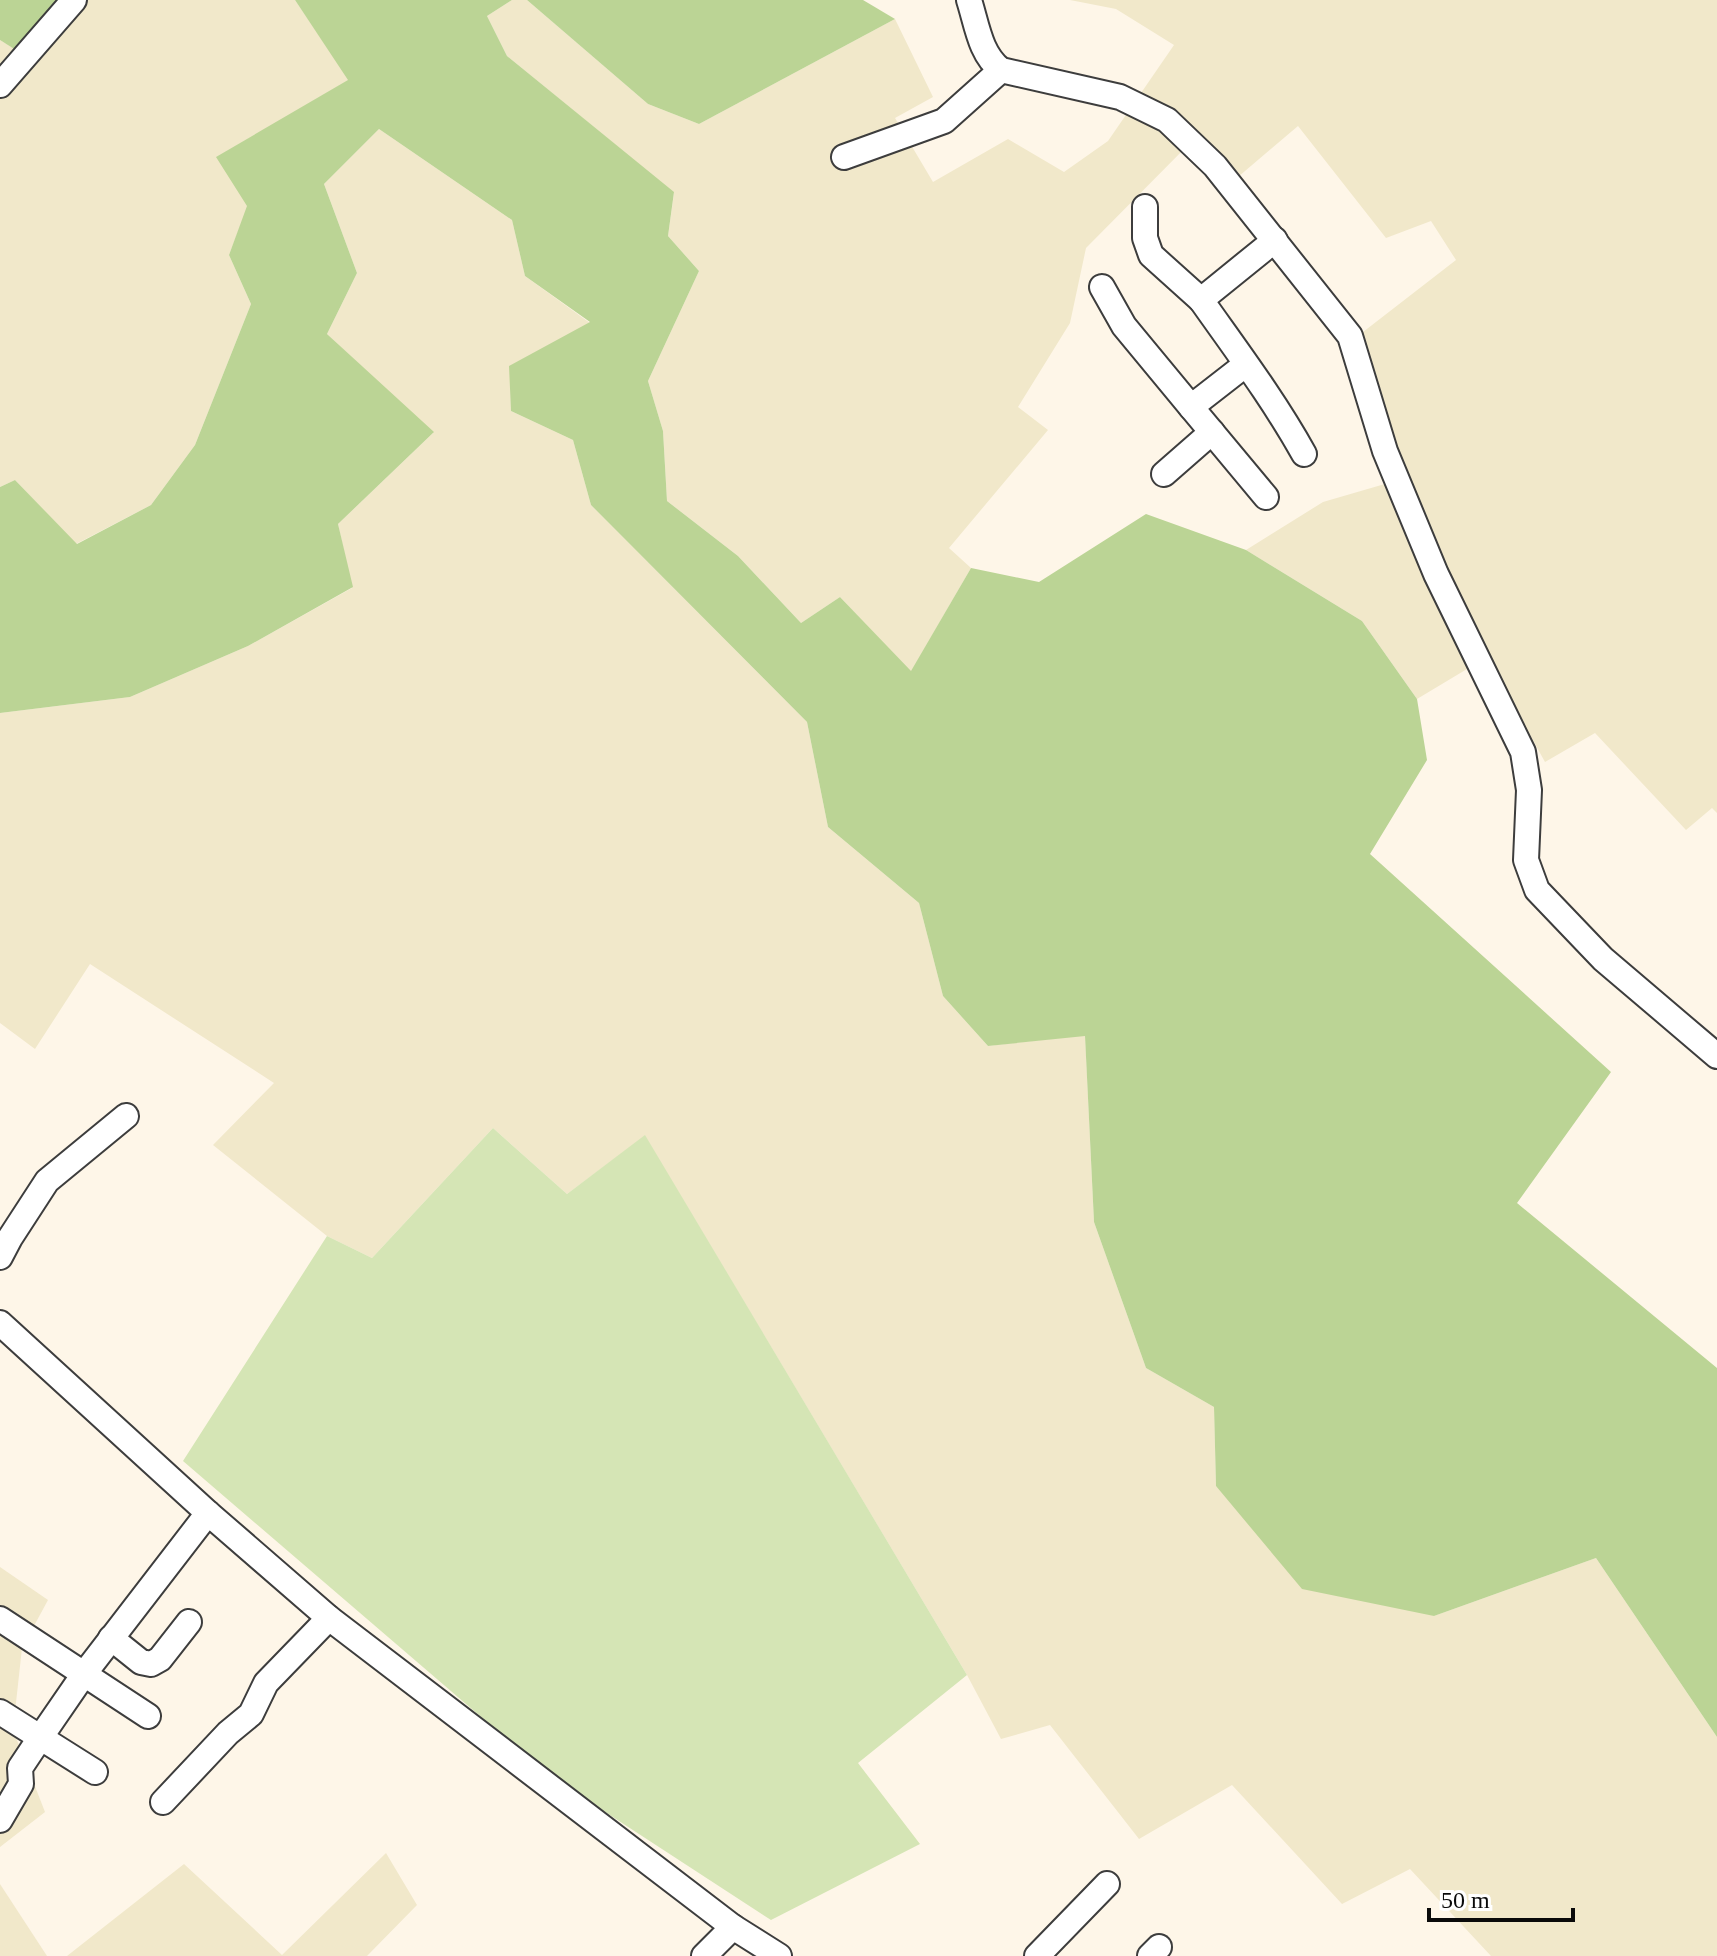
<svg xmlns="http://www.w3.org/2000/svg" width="1717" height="1956" font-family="Georgia,serif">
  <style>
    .farmland { fill: #f1e8ca }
    .green { fill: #d5e5b5 }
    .forest { fill: #bbd495 }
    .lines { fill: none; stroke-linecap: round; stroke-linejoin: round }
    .minor-casing { stroke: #3d3d3d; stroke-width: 28 }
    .minor { stroke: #fff; stroke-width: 24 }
  </style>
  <rect width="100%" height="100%" fill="#fef6e8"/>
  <g class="farmland">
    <path d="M88 0H295L349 80 217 157 248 206 229 255 251 304 195 445 151 505 76 544 15 480 0 487V40L31 59Z"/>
    <path d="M512 0H527L648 104 699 124 895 19 933 97 895 118 933 182 1008 139 1064 172 1108 141 1174 45 1116 9 1070 0H1717V813L1712 808 1686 830 1595 733 1545 762 1487 657 1417 699 1362 621 1246 550 1323 502 1402 479 1354 339 1456 260 1431 221 1386 238 1298 126 1238 177 1195 138 1086 248 1070 323 1018 407 1048 430 949 548 971 568 911 672 840 597 801 623 738 556 667 501 663 431 648 381 699 271 668 236 674 193 507 56 487 16Z"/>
    <path d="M379 129 512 220 525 276 590 323 510 366 511 411 573 440 591 505 807 722 828 827 919 903 943 996 988 1046 1085 1035 1094 1222 1146 1368 1214 1407 1216 1486 1434 1616 1596 1558 1717 1737V1956H1491L1410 1869 1342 1904 1232 1785 1139 1839 1050 1725 1001 1739 967 1675 645 1136 567 1194 493 1128 372 1258 327 1236 213 1145 274 1083 90 964 35 1049 0 1023V713L130 697 248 646 352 588 338 524 433 433 327 334 357 273 324 184Z"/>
    <path d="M0 1567 48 1600 22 1648 13 1730 45 1812 0 1847Z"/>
    <path d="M386 1853 417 1905 367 1956H67L184 1864 282 1955Z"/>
    <path d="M0 1884 47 1956H0Z"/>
  </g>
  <path class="green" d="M493 1128 567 1194 645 1135 967 1675 858 1763 920 1844 771 1920 550 1776 183 1461 327 1236 372 1258Z"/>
  <g class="forest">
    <path d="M0 0H88L30 59 0 40Z"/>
    <path d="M295 0H512L487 16 507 56 674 192 668 236 699 271 648 381 663 431 667 501 738 556 801 623 840 597 911 671 971 568 1039 582 1146 514 1246 550 1362 621 1417 699 1427 760 1370 854 1611 1072 1517 1203 1717 1368V1737L1596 1558 1434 1616 1302 1589 1216 1486 1214 1407 1146 1368 1094 1222 1085 1036 988 1046 943 996 919 903 828 827 807 722 591 505 573 440 511 411 509 366 590 322 525 276 512 220 379 129 324 184 357 273 327 334 434 432 338 524 353 587 248 646 130 697 0 713V487L15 480 77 544 151 505 195 445 251 304 229 255 247 206 216 157 348 80Z"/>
    <path d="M527 0H863L895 19 699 124 648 104Z"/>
  </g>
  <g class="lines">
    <g class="minor-casing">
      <g id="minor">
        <path d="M969 0C977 25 980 54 1001 70L1120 97 1167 120 1215 166 1350 336 1385 451 1436 574 1523 752 1529 790 1526 860 1537 890 1603 959 1717 1056"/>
        <path d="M0 85 74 0"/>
        <path d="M844 157 944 121 1001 70"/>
        <path d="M1145 207V238L1151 255 1201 300"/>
        <path d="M1275 240 1201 300C1237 351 1274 400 1304 454"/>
        <path d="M1102 287 1124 326 1191 407 1245 365"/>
        <path d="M1191 407 1266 497"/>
        <path d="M1164 474 1212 432"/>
        <path d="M0 1257 10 1238 47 1181 126 1116"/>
        <path d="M0 1323 208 1513 329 1618 733 1927 779 1956"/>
        <path d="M0 1619 148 1716"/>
        <path d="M111 1638 141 1662 151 1664 160 1659 189 1622"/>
        <path d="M0 1712 95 1772"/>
        <path d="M163 1802 228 1733 251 1714 266 1683 329 1618"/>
        <path d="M0 1820 21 1784 20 1768 40 1738 84 1674 208 1513"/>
        <path d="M704 1956 733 1927"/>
        <path d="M1037 1956 1107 1884"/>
        <path d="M1150 1956 1159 1947"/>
      </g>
    </g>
    <use href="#minor" class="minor"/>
  </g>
  <path d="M1429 1908v12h144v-12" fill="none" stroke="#0a0a0a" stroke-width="4"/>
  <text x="1441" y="1908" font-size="24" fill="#0a0a0a" stroke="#ffffff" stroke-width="6" paint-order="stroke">50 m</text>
</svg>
